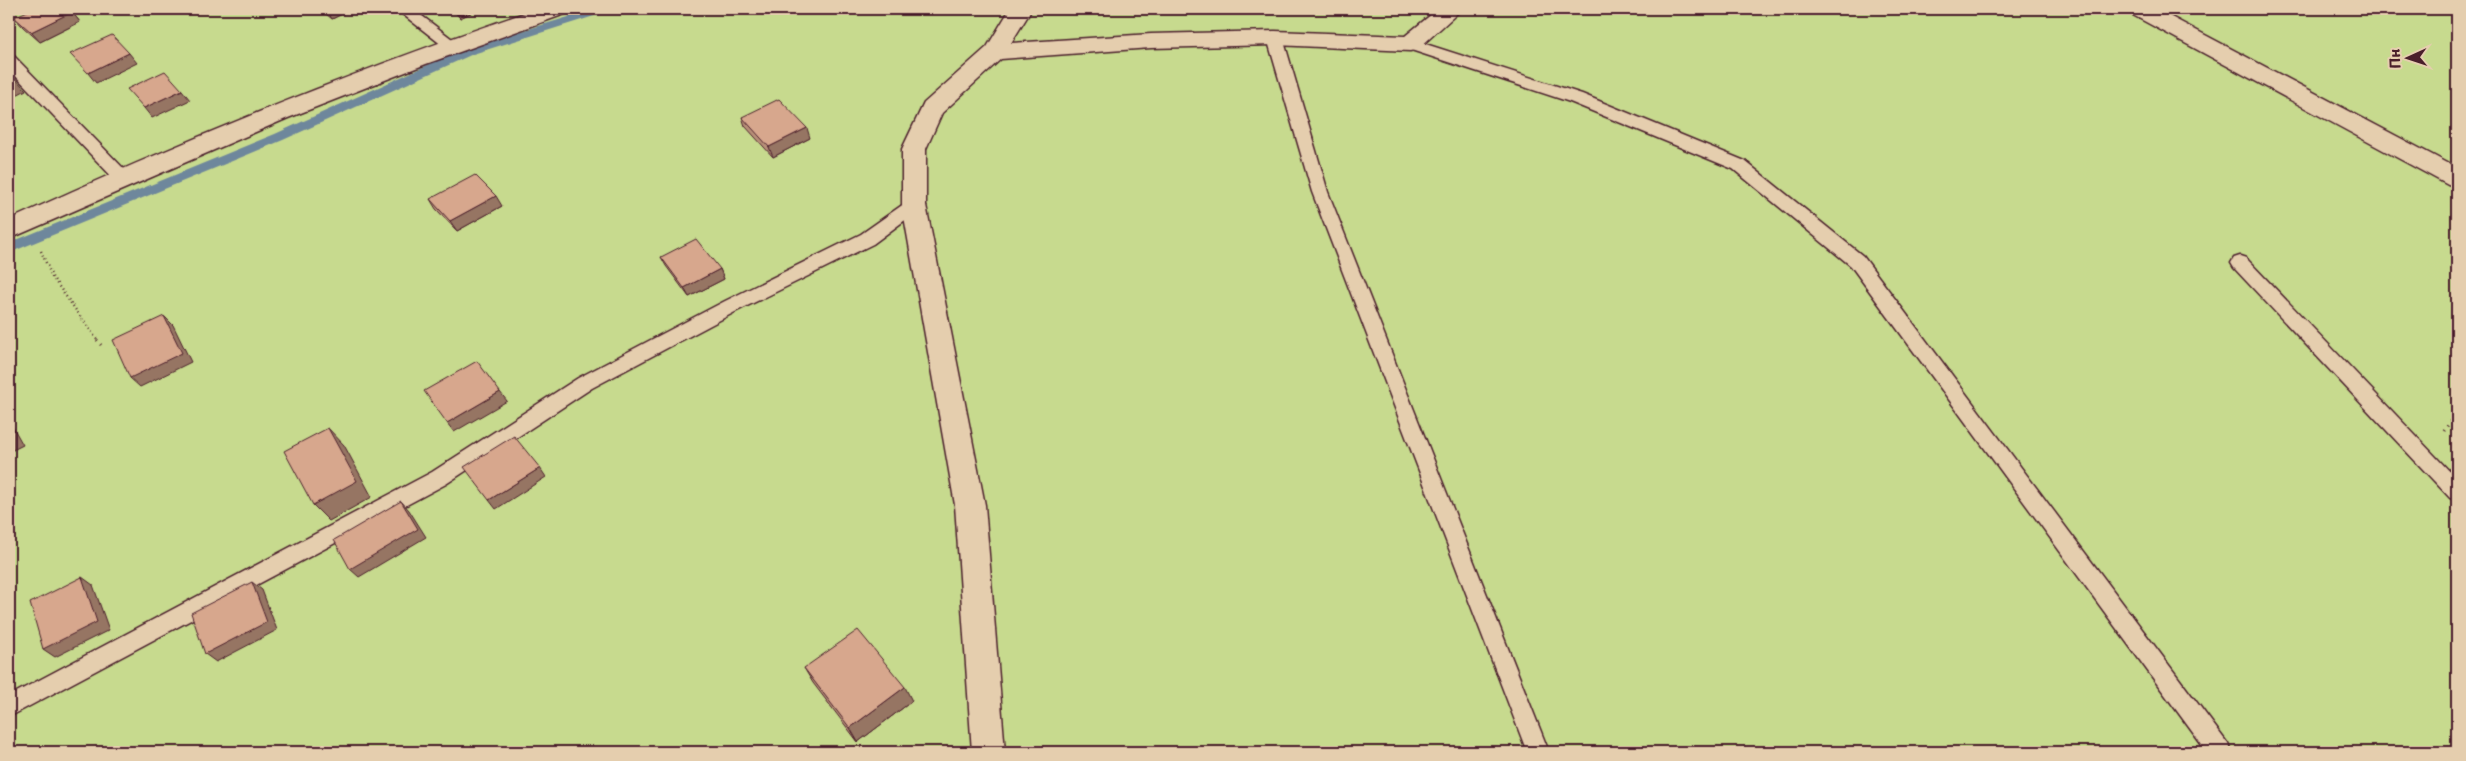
<svg xmlns="http://www.w3.org/2000/svg" width="2466" height="761" font-family="'Playpen Sans',sans-serif">
  <style>
    .green { fill: #c7da8e; stroke: #887c5c }
    .lines { fill: none; stroke-linecap: round; stroke-linejoin: round }
    .stream { fill: #6e879c; fill-rule: evenodd }
    .lane-casing { stroke: #4a1f2b; stroke-width: 3 }
    .street-casing { stroke: #4a1f2b; stroke-width: 3 }
    .path-far1 { stroke: #4a1f2b; stroke-width: 2.5; stroke-dasharray: 1 3; stroke-linecap: butt }
    .path { stroke: #4a1f2b; stroke-width: 3; stroke-dasharray: 1 4.5; stroke-linecap: butt }
    .lane { fill: #e5ceae; fill-rule: evenodd }
    .street { fill: #e5ceae; fill-rule: evenodd }
    .wall { fill: #b99079; stroke: #4a1f2b }
    .shaded-wall { fill: #967563; stroke: #4a1f2b }
    .building { fill: #d7a78d; stroke: #4a1f2b }
  </style>
  <rect width="100%" height="100%" fill="#e6caaa"/>
  <filter id="ink" filterUnits="userSpaceOnUse"><feTurbulence type="fractalNoise" baseFrequency=".02" numOctaves="2"/><feDisplacementMap in="SourceGraphic" scale="10" xChannelSelector="R" yChannelSelector="G"/><feConvolveMatrix kernelMatrix="1 2 1 2 8 2 1 2 1" color-interpolation-filters="sRGB"/></filter>
  <g filter="url(#ink)">
    <rect class="green" x="9" y="9" width="2448" height="743"/>
    <g class="lines">
      <path class="stream" d="M595 9H611L610 11 473 54 283 140 9 253V243L275 134 465 48Z"/>
      <g class="lane-casing">
        <g id="lane">
          <path d="M396 9H413L460 45 452 50 447 49Z"/>
          <path d="M1275 33 1283 38 1328 192 1549 752H1527L1312 192 1267 38Z"/>
          <path d="M1410 39 1582 94 1745 161 1863 256 2228 744 2231 752H2207L1851 266 1733 169 1570 102 1405 48 1402 44Z"/>
          <path d="M9 55 14 56 128 173 130 177 128 181H116L9 69Z"/>
          <path d="M914 199 920 201 922 205 920 209 873 244 737 311 592 388 446 484 9 717V696L432 472 578 378 725 301 861 234 908 201Z"/>
          <path d="M2240 256 2246 258 2457 479V500L2450 498 2234 268 2231 263 2234 258Z"/>
        </g>
      </g>
      <g class="street-casing">
        <g id="street">
          <path d="M536 9H568L565 14 426 64 288 118 9 239V220C181 141 356 70 536 9Z"/>
          <path d="M1010 9H1032L1011 43 1151 34 1275 31 1405 36 1438 9H1462L1418 49 1410 51 1275 45 1151 48 1001 59 942 113 926 149V205L985 505 1005 752H972L955 505 902 205V149L924 103 987 47Z"/>
          <path d="M2128 9H2156L2457 168V188L2448 185 2131 14Z"/>
        </g>
      </g>
      <path class="path-far1" d="M41 251 52 277 98 341"/>
      <g class="path">
        <path d="M97 340 101 345"/>
        <path d="M2444 431 2457 411"/>
      </g>
      <use href="#lane" class="lane"/>
      <use href="#street" class="street"/>
    </g>
    <g class="wall">
      <path d="M320 9H352L332 19Z"/>
      <path d="M452 9H479L460 18Z"/>
      <path d="M72 12 80 22 40 42 23 27 14 17Z"/>
      <path d="M742 117 810 138 773 157 745 126Z"/>
      <path d="M430 199 502 206 457 231 436 209Z"/>
      <path d="M661 257 720 269 724 279 689 297 666 266Z"/>
      <path d="M804 668 912 701 858 742 813 683Z"/>
    </g>
    <g class="shaded-wall">
      <path d="M326 9H352L332 19Z"/>
      <path d="M455 9H479L460 18Z"/>
      <path d="M72 12 80 22 40 42 31 32Z"/>
      <path d="M129 53 137 63 96 83 88 73Z"/>
      <path d="M9 72 26 90 9 99Z"/>
      <path d="M182 90 190 100 152 118 144 108Z"/>
      <path d="M807 128 810 138 773 157 769 147Z"/>
      <path d="M496 196 502 206 457 231 450 221Z"/>
      <path d="M720 269 724 279 689 297 684 288Z"/>
      <path d="M164 316 173 325 191 362 140 387 130 378Z"/>
      <path d="M500 392 507 401 454 432 447 423Z"/>
      <path d="M9 420 23 445 9 452Z"/>
      <path d="M328 428 344 445 372 497 329 521 313 505Z"/>
      <path d="M540 468 546 477 496 509 489 500Z"/>
      <path d="M401 501 409 510 426 537 359 577 350 569Z"/>
      <path d="M82 577 93 585 109 630 55 657 43 649Z"/>
      <path d="M252 582 262 590 277 630 216 662 205 654Z"/>
      <path d="M905 687 912 701 858 742 850 728Z"/>
    </g>
    <g class="building">
      <path d="M32 9H68L72 12 31 32 14 17Z"/>
      <path d="M112 35 129 53 88 73 70 54Z"/>
      <path d="M165 71 182 90 144 108 127 89Z"/>
      <path d="M779 99 807 128 769 147 742 117Z"/>
      <path d="M475 175 496 196 450 221 430 199Z"/>
      <path d="M696 239 720 269 684 288 661 257Z"/>
      <path d="M164 316 182 353 130 378 113 340Z"/>
      <path d="M477 361 500 392 447 423 424 391Z"/>
      <path d="M328 428 357 481 313 505 284 451Z"/>
      <path d="M9 431 11 436 9 437Z"/>
      <path d="M514 436 540 468 489 500 464 467Z"/>
      <path d="M401 501 418 529 350 569 334 540Z"/>
      <path d="M82 577 97 622 43 649 30 603Z"/>
      <path d="M252 582 267 622 205 654 191 613Z"/>
      <path d="M858 630 905 687 850 728 804 668Z"/>
    </g>
  </g>
  <rect width="2466" height="761" fill="none" stroke="#e5ceae" stroke-width="30"/>
  <rect x="15" y="15" width="2436" height="731" fill="none" stroke="#4a1f2b" stroke-width="2" filter="url(#ink)"/>
  <g transform="translate(2408 58) rotate(267)" stroke="#e5ceae" stroke-width="4" paint-order="stroke">
  <path d="M0-4L9 19L0 12L-9 19Z" fill="#4a1f2b"/>
  <text y="-8" font-size="14" font-weight="bold" text-anchor="middle" fill="#4a1f2b">Пн</text>
  </g>
</svg>
